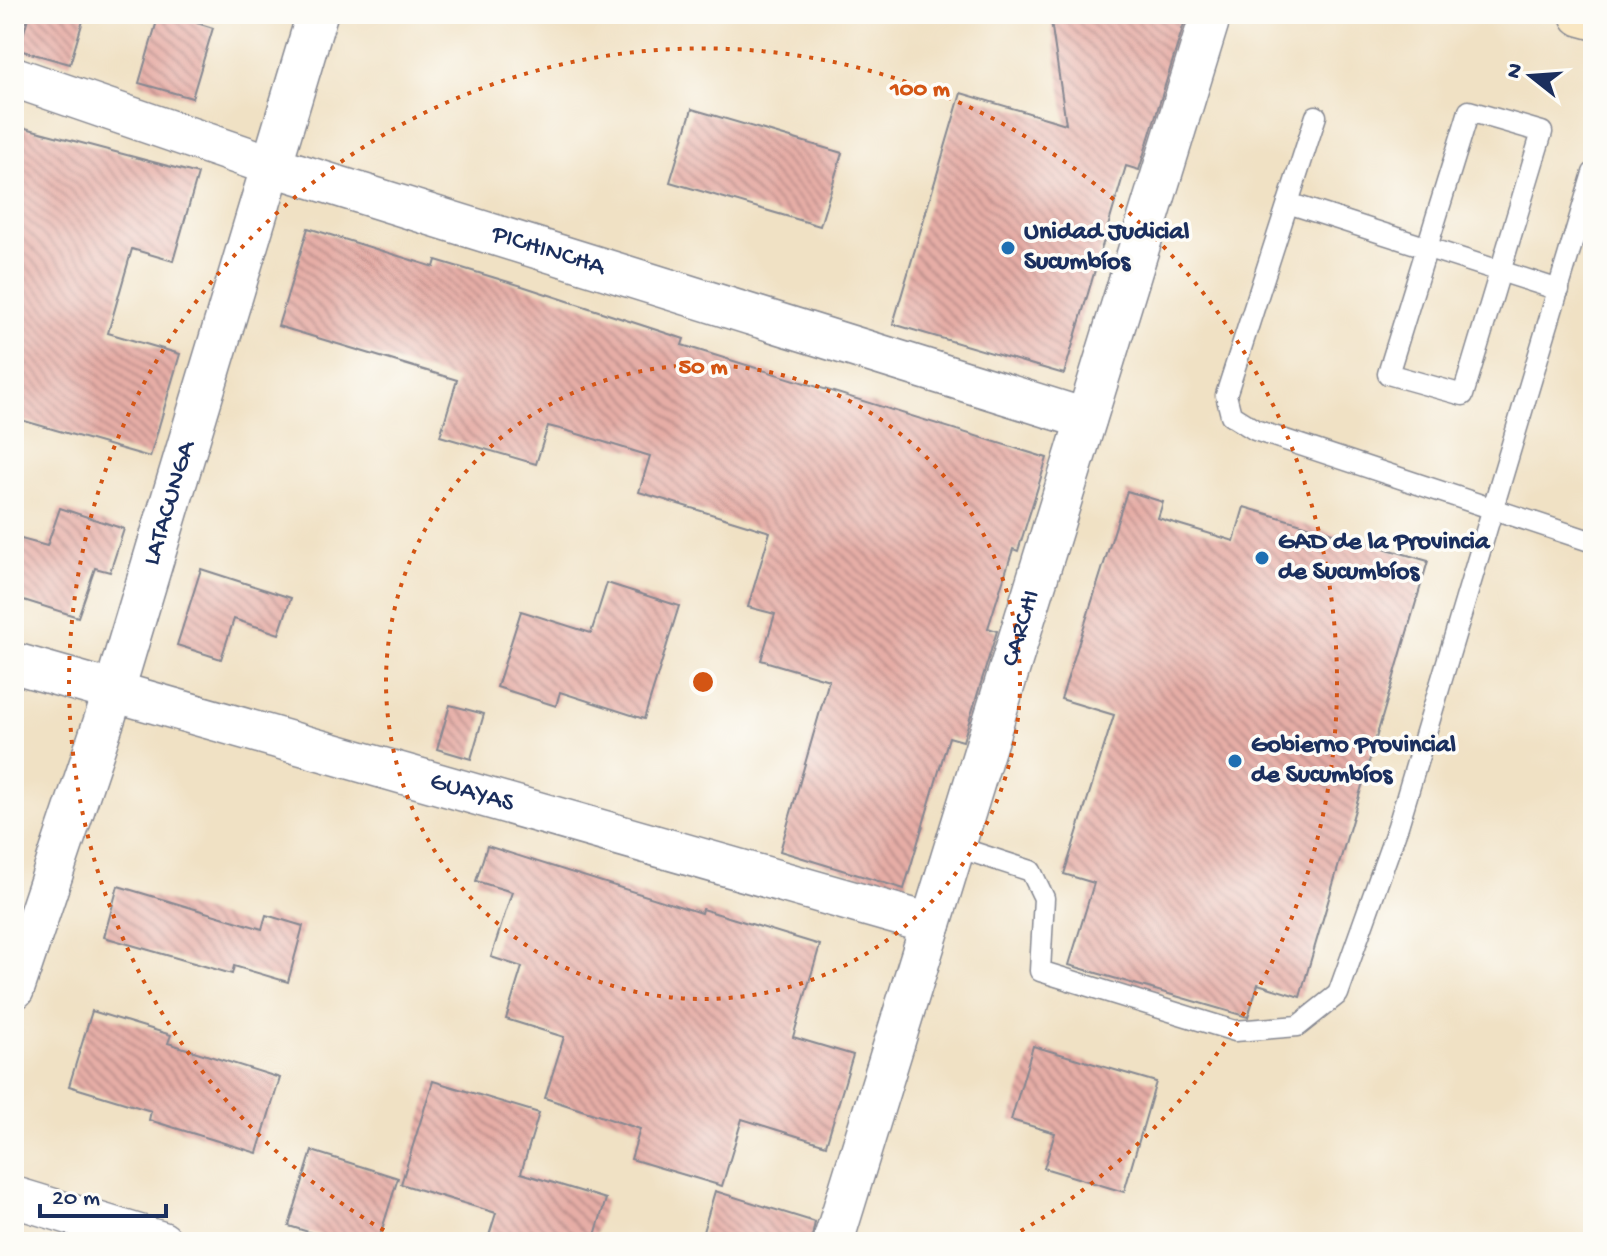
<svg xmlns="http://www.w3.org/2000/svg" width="1607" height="1256" font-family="'Gochi Hand',sans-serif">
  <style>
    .building { fill: url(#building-back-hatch) }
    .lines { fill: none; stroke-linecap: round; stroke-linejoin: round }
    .lane-casing { stroke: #868891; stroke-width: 23 }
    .street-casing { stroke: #868891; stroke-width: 43 }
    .secondary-casing { stroke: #868891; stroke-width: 47 }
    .lane { stroke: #fff; stroke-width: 20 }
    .street { stroke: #fff; stroke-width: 40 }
    .secondary { stroke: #f9e7c3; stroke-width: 44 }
    .ring { fill: none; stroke: #d45514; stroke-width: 4; stroke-dasharray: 4 8 }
    .poi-dot { fill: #1f6fb2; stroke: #fdfcf7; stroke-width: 3 }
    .labels { text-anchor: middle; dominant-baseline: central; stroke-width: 7; stroke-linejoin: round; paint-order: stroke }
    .poi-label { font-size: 26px; font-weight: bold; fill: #1b2f5e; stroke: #fdfcf7; text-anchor: start }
    .street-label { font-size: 26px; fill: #1b2f5e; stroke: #fdfcf7 }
    .centre { fill: #d45514; stroke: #fdfcf7; stroke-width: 4 }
    .ring-label { font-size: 24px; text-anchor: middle; font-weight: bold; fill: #d45514; stroke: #fdfcf7; stroke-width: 7; stroke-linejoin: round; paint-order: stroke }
  </style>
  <defs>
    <pattern id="building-back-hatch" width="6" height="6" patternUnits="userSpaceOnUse" patternTransform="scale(2)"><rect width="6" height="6" fill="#e6ada6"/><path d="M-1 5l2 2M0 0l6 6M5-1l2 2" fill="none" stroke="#ba8d8a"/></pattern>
  </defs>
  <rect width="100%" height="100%" fill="#fdfcf7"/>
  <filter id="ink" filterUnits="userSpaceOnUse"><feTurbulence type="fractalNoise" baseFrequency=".0125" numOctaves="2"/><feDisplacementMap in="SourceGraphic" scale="16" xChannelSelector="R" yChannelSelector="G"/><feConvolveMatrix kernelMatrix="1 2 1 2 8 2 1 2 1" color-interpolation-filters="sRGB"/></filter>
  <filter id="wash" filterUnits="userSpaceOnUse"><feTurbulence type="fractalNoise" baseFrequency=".006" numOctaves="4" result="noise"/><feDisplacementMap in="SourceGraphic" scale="32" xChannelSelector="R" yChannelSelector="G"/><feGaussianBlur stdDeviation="1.8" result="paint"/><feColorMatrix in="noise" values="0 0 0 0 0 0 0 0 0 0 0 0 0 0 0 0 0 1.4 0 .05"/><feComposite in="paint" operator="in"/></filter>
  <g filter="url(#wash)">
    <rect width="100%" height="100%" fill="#f0e1c4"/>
    <g id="blocks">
      <g class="building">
        <path d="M29 14H85L70 64 19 50Z"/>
        <path d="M159 14H199L197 23 213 28 192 98 139 83Z"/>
        <path d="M1050 14H1187L1139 170 1126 166 1064 374 893 324 961 93 1066 124Z"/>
        <path d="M692 109 842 153 820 226 670 182Z"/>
        <path d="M14 125 198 174 173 261 132 249 108 333 180 354 150 457 14 418Z"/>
        <path d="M308 228 434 267 436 260 522 286 684 339 682 345 1047 458 1018 551 1013 549 988 628 997 631 963 741 949 737 904 889 780 851 829 680 761 660 775 614 748 607 770 532 639 492 650 456 568 431 548 426 536 464 440 436 457 380 278 326Z"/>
        <path d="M1127 491 1163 502 1158 518 1234 541 1244 507 1428 561 1300 997 1258 984 1248 1017 1069 965 1094 883 1064 874 1114 715 1061 699Z"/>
        <path d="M60 508 124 529 110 572 95 568 78 617 14 597V537L47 546Z"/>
        <path d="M201 569 291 598 279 634 234 619 221 659 177 645Z"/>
        <path d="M607 583 679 606 644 719 560 692 556 706 497 687 521 611 591 633Z"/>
        <path d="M450 705 484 714 471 759 437 749Z"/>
        <path d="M487 846 701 913 702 909 820 945 793 1037 853 1055 826 1145 742 1119 722 1186 631 1159 640 1129 545 1098 564 1037 506 1019 522 967 491 957 512 892 476 881Z"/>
        <path d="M118 886 262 929 266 915 303 926 288 982 234 966 232 974 104 937Z"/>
        <path d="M92 1011 171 1035 168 1043 280 1078 257 1153 149 1120 151 1111 69 1086Z"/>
        <path d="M1033 1046 1156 1082 1124 1192 1044 1168 1055 1133 1011 1120Z"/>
        <path d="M433 1081 539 1113 521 1173 606 1199 593 1242H487L496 1213 401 1184Z"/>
        <path d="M312 1151 398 1178 378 1242H341L289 1226Z"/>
        <path d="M715 1191 815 1222 811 1242H700Z"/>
      </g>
    </g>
  </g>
  <g filter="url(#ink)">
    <use href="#blocks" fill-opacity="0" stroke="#868891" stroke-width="2"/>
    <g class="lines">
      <g class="lane-casing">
        <g id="lane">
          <path d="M1469 111 1542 132 1463 395 1388 374Z"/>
          <path d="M1316 116 1226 395 1231 415 1255 430 1593 542"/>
          <path d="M1288 203 1559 290"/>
          <path d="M954 846 1031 871 1044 898 1040 971 1235 1031 1298 1026 1338 994 1398 826 1593 173"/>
        </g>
      </g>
      <g class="street-casing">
        <g id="street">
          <path id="s1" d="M14 77 273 166 1086 419"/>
          <path id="s2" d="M14 663 931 924"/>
          <path id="s3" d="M14 989 113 694 317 14"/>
          <path d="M14 1197 162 1242"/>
          <path id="s4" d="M833 1242 1211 14"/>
        </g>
      </g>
      <g class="secondary-casing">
        <path id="secondary" d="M1582 14 1593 17"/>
      </g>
      <use href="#lane" class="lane"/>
      <use href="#street" class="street"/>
      <use href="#secondary" class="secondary"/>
    </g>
  </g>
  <g class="ring">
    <circle cx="703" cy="682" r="317"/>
    <path d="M405 1242A634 634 0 1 1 1001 1242"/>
  </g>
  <g class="poi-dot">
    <circle cx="1008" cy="248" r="8"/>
    <circle cx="1262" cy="558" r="8"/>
    <circle cx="1235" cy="761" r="8"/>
  </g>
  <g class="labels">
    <g class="poi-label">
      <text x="1024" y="233">Unidad Judicial<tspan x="1024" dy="30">Sucumbíos</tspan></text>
      <text x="1278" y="543">GAD de la Provincia<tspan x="1278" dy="30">de Sucumbíos</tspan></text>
      <text x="1251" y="746">Gobierno Provincial<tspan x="1251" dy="30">de Sucumbíos</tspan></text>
    </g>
    <g class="street-label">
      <text stroke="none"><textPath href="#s1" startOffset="562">PICHINCHA</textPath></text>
      <text stroke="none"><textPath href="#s3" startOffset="510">LATACUNGA</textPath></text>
      <text stroke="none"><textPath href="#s4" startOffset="642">CARCHI</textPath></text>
      <text stroke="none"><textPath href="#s2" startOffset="476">GUAYAS</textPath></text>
    </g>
  </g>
  <circle cx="703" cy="682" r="12" class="centre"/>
  <g class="ring-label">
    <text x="920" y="95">100 m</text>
    <text x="703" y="373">50 m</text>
  </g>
  <rect width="1607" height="1256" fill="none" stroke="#fdfcf7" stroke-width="48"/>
  <g transform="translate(1531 76) rotate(287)" stroke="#fdfcf7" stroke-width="6" paint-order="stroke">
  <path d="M0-6L14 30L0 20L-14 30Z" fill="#1b2f5e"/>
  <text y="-12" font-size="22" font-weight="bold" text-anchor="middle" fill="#1b2f5e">N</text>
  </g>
  <path d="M40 1204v12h126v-12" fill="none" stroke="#1b2f5e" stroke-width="4"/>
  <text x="52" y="1204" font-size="24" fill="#1b2f5e" stroke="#fdfcf7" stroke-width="6" paint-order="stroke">20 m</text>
</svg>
